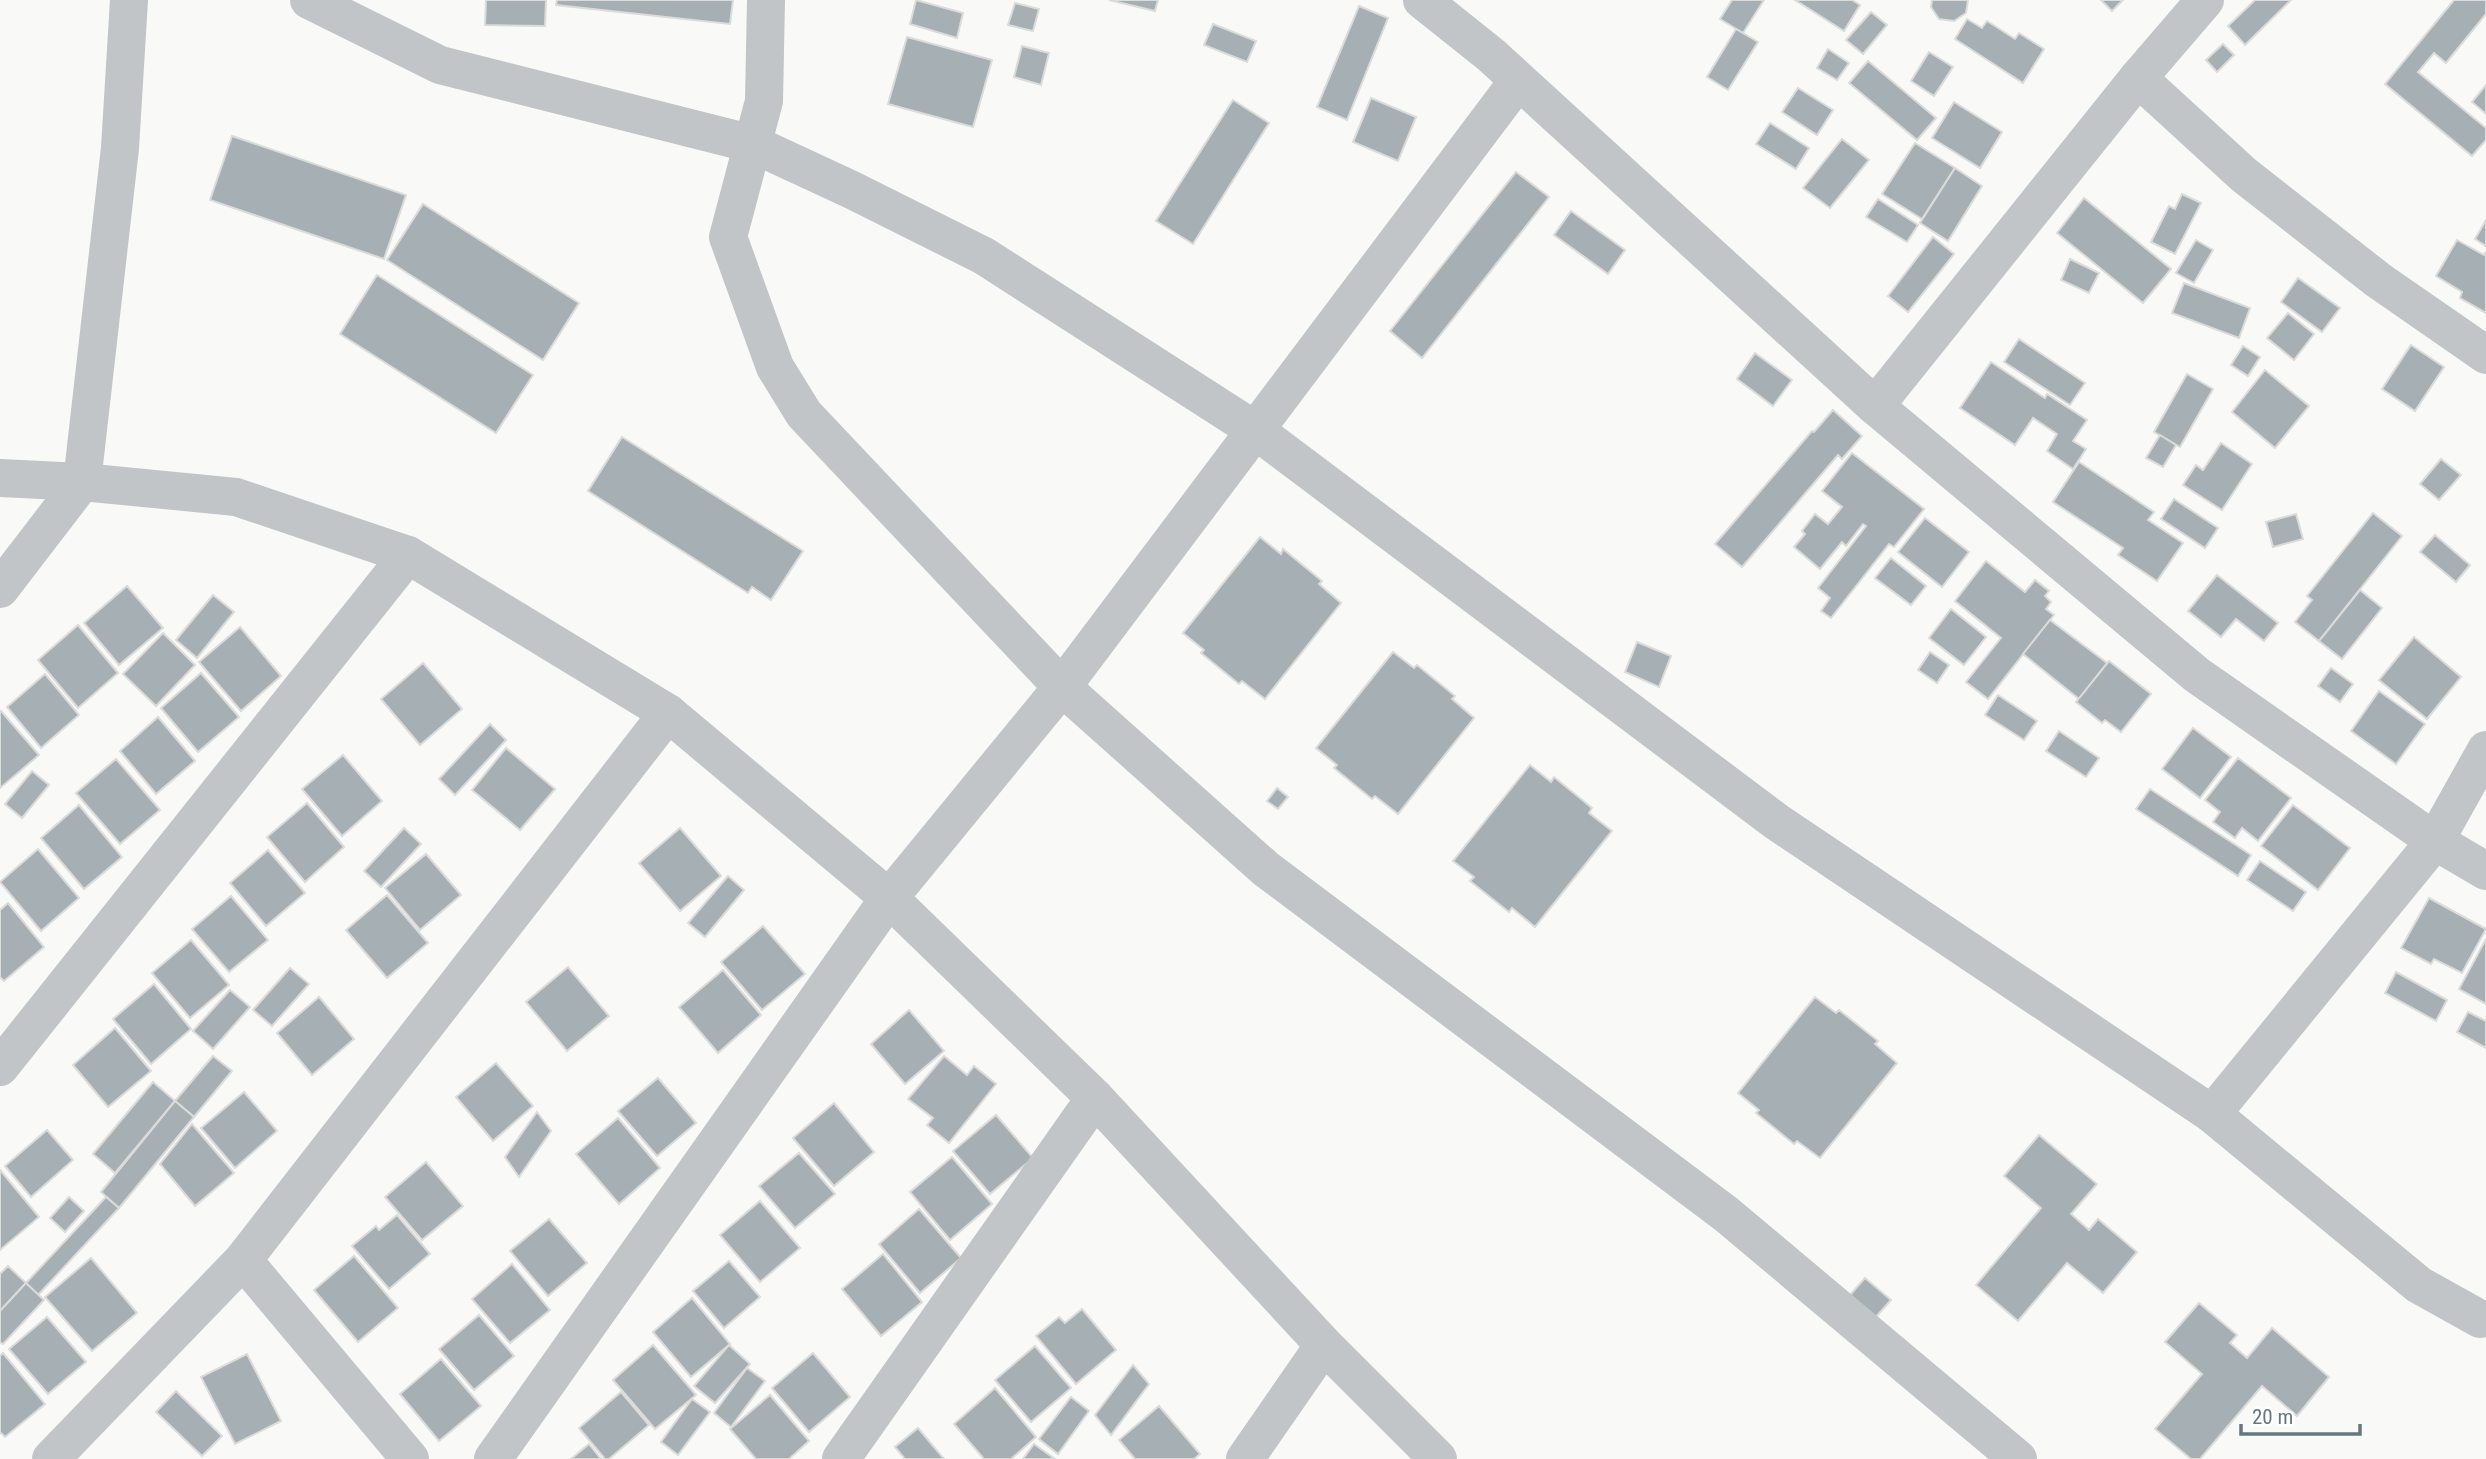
<svg xmlns="http://www.w3.org/2000/svg" width="2486" height="1459" font-family="'Roboto Condensed',sans-serif">
  <style>
    .building { fill: #a6afb3; stroke: #dbdbd9; stroke-width: 2 }
    .lines { fill: none; stroke-linecap: round; stroke-linejoin: round }
    .minor { stroke: #c1c5c8; stroke-width: 38 }
  </style>
  <rect width="100%" height="100%" fill="#f9f9f7"/>
  <g class="building">
    <path d="M486 0H546L545 26 485 25Z"/>
    <path d="M557 0H733L730 24 556 5Z"/>
    <path d="M916 0 963 13 957 38 910 24Z"/>
    <path d="M1109 0H1158L1155 11Z"/>
    <path d="M1732 0H1764L1743 33 1720 19Z"/>
    <path d="M1795 0H1852L1860 5 1844 31Z"/>
    <path d="M1932 0H1968L1966 13 1954 21 1939 19 1931 7Z"/>
    <path d="M2101 0H2123L2112 11Z"/>
    <path d="M2255 0H2291L2245 45 2228 26Z"/>
    <path d="M2454 0H2486V14L2446 63 2434 53 2418 72 2486 128V140L2472 156 2385 84Z"/>
    <path d="M1015 3 1039 9 1033 31 1008 25Z"/>
    <path d="M1359 6 1388 18 1347 120 1317 107Z"/>
    <path d="M1871 12 1887 25 1863 54 1846 40Z"/>
    <path d="M1967 19 1982 28 1987 21 2015 39 2019 33 2044 49 2023 83 1955 39Z"/>
    <path d="M1213 24 1256 41 1247 62 1204 45Z"/>
    <path d="M1736 29 1758 42 1728 90 1707 77Z"/>
    <path d="M907 37 992 60 973 127 888 104Z"/>
    <path d="M2223 44 2234 55 2217 72 2206 60Z"/>
    <path d="M1022 46 1049 53 1041 85 1014 77Z"/>
    <path d="M1828 49 1849 63 1837 80 1817 68Z"/>
    <path d="M1929 52 1953 67 1934 96 1911 81Z"/>
    <path d="M1868 61 1936 118 1917 140 1849 83Z"/>
    <path d="M2486 85V114L2472 102Z"/>
    <path d="M1798 88 1833 110 1817 135 1782 112Z"/>
    <path d="M1371 98 1416 117 1398 161 1353 142Z"/>
    <path d="M1233 100 1269 123 1193 244 1156 221Z"/>
    <path d="M1954 102 2002 132 1980 168 1932 138Z"/>
    <path d="M1770 123 1809 148 1796 169 1756 144Z"/>
    <path d="M232 136 406 195 384 259 210 200Z"/>
    <path d="M1842 139 1869 160 1830 208 1803 188Z"/>
    <path d="M1915 143 1955 168 1922 219 1882 194Z"/>
    <path d="M1955 168 1982 186 1948 241 1920 223Z"/>
    <path d="M1516 172 1549 197 1422 358 1390 331Z"/>
    <path d="M2182 194 2201 203 2175 254 2151 242 2169 206 2175 209Z"/>
    <path d="M2084 198 2171 269 2143 303 2057 233Z"/>
    <path d="M1878 199 1918 225 1907 242 1866 217Z"/>
    <path d="M423 204 579 303 543 360 387 260Z"/>
    <path d="M1571 211 1625 250 1608 274 1554 235Z"/>
    <path d="M2486 220V246L2475 239Z"/>
    <path d="M1933 237 1954 254 1908 312 1888 296Z"/>
    <path d="M2196 240 2213 250 2194 283 2176 273Z"/>
    <path d="M2457 240 2484 255 2486 252V313L2460 298 2462 292 2436 276Z"/>
    <path d="M2070 259 2099 273 2089 293 2061 280Z"/>
    <path d="M377 275 533 375 496 433 340 334Z"/>
    <path d="M2298 278 2340 308 2322 332 2281 302Z"/>
    <path d="M2184 283 2250 308 2239 338 2172 313Z"/>
    <path d="M2288 313 2314 334 2294 360 2267 338Z"/>
    <path d="M2019 339 2085 383 2070 405 2004 362Z"/>
    <path d="M2411 345 2444 367 2415 411 2382 389Z"/>
    <path d="M2243 346 2260 357 2248 376 2231 365Z"/>
    <path d="M1755 353 1792 380 1773 406 1737 379Z"/>
    <path d="M1991 362 2045 398 2047 394 2087 420 2073 441 2086 449 2073 469 2047 451 2057 434 2033 418 2015 445 1960 408Z"/>
    <path d="M2265 370 2309 406 2275 448 2232 412Z"/>
    <path d="M2187 374 2213 389 2180 447 2154 432Z"/>
    <path d="M1833 410 1862 436 1842 459 1838 455 1742 567 1715 544 1812 431 1814 432Z"/>
    <path d="M2160 435 2176 445 2163 467 2146 458Z"/>
    <path d="M622 437 803 551 771 600 752 587 748 593 588 491Z"/>
    <path d="M2221 443 2252 464 2222 510 2183 485 2196 465 2203 470Z"/>
    <path d="M1852 453 1924 509 1894 547 1889 544 1831 618 1821 611 1830 598 1818 588 1866 526 1863 524 1846 546 1842 542 1820 569 1794 547 1805 534 1802 531 1815 514 1828 524 1842 507 1822 491Z"/>
    <path d="M2441 459 2461 475 2439 500 2420 484Z"/>
    <path d="M2079 462 2154 512 2148 520 2183 543 2157 581 2118 555 2123 548 2053 502Z"/>
    <path d="M2174 499 2218 528 2205 548 2161 519Z"/>
    <path d="M2373 513 2402 536 2319 641 2295 622 2312 600 2307 596Z"/>
    <path d="M2296 514 2303 539 2273 547 2266 522Z"/>
    <path d="M1925 518 1969 552 1942 587 1898 552Z"/>
    <path d="M2435 535 2470 565 2456 582 2420 552Z"/>
    <path d="M1260 537 1281 554 1283 549 1322 581 1319 584 1341 603 1265 699 1242 681 1239 684 1201 653 1204 650 1183 633Z"/>
    <path d="M1891 558 1926 586 1911 605 1875 578Z"/>
    <path d="M1986 561 2025 592 2035 580 2049 591 2045 596 2051 602 2046 609 2054 615 1988 699 1966 682 2001 638 1955 601Z"/>
    <path d="M2217 575 2278 623 2264 641 2236 619 2221 637 2188 611Z"/>
    <path d="M127 586 163 628 119 665 84 623Z"/>
    <path d="M2360 590 2382 608 2342 659 2319 641Z"/>
    <path d="M213 595 234 612 197 658 176 640Z"/>
    <path d="M1951 609 1986 637 1964 665 1929 638Z"/>
    <path d="M2050 620 2107 663 2079 699 2023 654Z"/>
    <path d="M78 625 118 673 78 708 38 660Z"/>
    <path d="M240 627 281 676 241 711 199 662Z"/>
    <path d="M163 633 195 665 156 706 123 674Z"/>
    <path d="M2414 637 2461 677 2427 719 2379 680Z"/>
    <path d="M1637 642 1671 656 1659 687 1625 672Z"/>
    <path d="M1393 652 1414 668 1417 665 1455 696 1452 699 1474 718 1398 814 1375 796 1372 799 1334 768 1337 765 1316 748Z"/>
    <path d="M1930 652 1949 665 1937 683 1918 670Z"/>
    <path d="M2109 661 2151 694 2121 732 2105 720 2102 723 2076 702Z"/>
    <path d="M423 663 462 709 420 745 381 699Z"/>
    <path d="M2331 668 2353 684 2340 702 2318 686Z"/>
    <path d="M201 673 239 717 198 752 161 708Z"/>
    <path d="M45 674 79 715 41 748 7 707Z"/>
    <path d="M2379 691 2425 724 2396 764 2351 731Z"/>
    <path d="M1998 695 2037 721 2024 740 1985 715Z"/>
    <path d="M1 711 39 755 0 788V712Z"/>
    <path d="M158 717 195 761 156 794 120 751Z"/>
    <path d="M490 724 506 740 455 795 439 779Z"/>
    <path d="M2193 728 2231 757 2200 798 2162 769Z"/>
    <path d="M2059 731 2099 758 2086 777 2046 751Z"/>
    <path d="M506 748 555 789 520 830 472 790Z"/>
    <path d="M343 755 382 801 342 836 302 789Z"/>
    <path d="M2238 758 2291 798 2258 841 2242 828 2235 838 2213 822 2220 812 2205 800Z"/>
    <path d="M116 759 160 810 120 844 76 793Z"/>
    <path d="M1530 765 1551 782 1554 777 1592 808 1589 813 1612 831 1535 927 1512 908 1509 912 1470 881 1474 877 1453 861Z"/>
    <path d="M32 771 49 785 22 818 5 804Z"/>
    <path d="M1277 788 1288 797 1278 809 1267 801Z"/>
    <path d="M2150 789 2251 855 2238 876 2136 809Z"/>
    <path d="M307 803 344 847 305 882 267 837Z"/>
    <path d="M79 805 122 857 84 889 41 838Z"/>
    <path d="M2293 805 2350 848 2318 890 2261 846Z"/>
    <path d="M404 828 421 844 381 887 364 871Z"/>
    <path d="M680 828 721 876 680 911 639 863Z"/>
    <path d="M38 849 79 898 41 931 0 882Z"/>
    <path d="M268 850 305 893 266 926 230 883Z"/>
    <path d="M426 854 461 895 420 930 385 888Z"/>
    <path d="M2260 861 2306 892 2293 911 2247 880Z"/>
    <path d="M728 876 744 890 705 937 688 923Z"/>
    <path d="M387 895 428 943 387 978 346 930Z"/>
    <path d="M231 896 268 940 229 972 192 929Z"/>
    <path d="M2429 898 2486 929 2462 973 2434 959 2431 964 2401 948Z"/>
    <path d="M8 903 44 947 4 981 0 977V910Z"/>
    <path d="M763 926 805 974 762 1010 721 962Z"/>
    <path d="M2486 939V1004L2459 989Z"/>
    <path d="M191 940 229 985 190 1018 152 973Z"/>
    <path d="M568 967 609 1016 567 1051 526 1002Z"/>
    <path d="M290 968 309 984 272 1026 253 1010Z"/>
    <path d="M723 970 761 1015 718 1053 679 1007Z"/>
    <path d="M2396 972 2447 1000 2436 1021 2385 993Z"/>
    <path d="M154 984 191 1029 151 1064 113 1019Z"/>
    <path d="M230 990 250 1007 213 1049 193 1031Z"/>
    <path d="M319 997 354 1039 312 1075 277 1033Z"/>
    <path d="M1815 997 1836 1013 1839 1010 1878 1041 1875 1044 1897 1063 1820 1158 1797 1141 1794 1144 1756 1113 1759 1110 1738 1093Z"/>
    <path d="M909 1010 944 1051 905 1084 871 1044Z"/>
    <path d="M2468 1012 2486 1021V1048L2457 1032Z"/>
    <path d="M115 1028 151 1071 108 1107 73 1065Z"/>
    <path d="M213 1056 232 1071 194 1117 175 1101Z"/>
    <path d="M944 1056 967 1075 974 1066 996 1084 949 1143 927 1125 933 1118 908 1099Z"/>
    <path d="M496 1063 533 1106 493 1141 456 1097Z"/>
    <path d="M658 1078 696 1123 657 1156 618 1111Z"/>
    <path d="M153 1082 175 1101 115 1173 93 1154Z"/>
    <path d="M244 1092 277 1131 235 1168 201 1128Z"/>
    <path d="M175 1101 194 1117 119 1208 101 1192Z"/>
    <path d="M834 1103 874 1152 834 1186 793 1138Z"/>
    <path d="M537 1112 551 1131 519 1177 505 1157Z"/>
    <path d="M996 1115 1033 1158 990 1194 953 1151Z"/>
    <path d="M618 1118 660 1168 619 1204 576 1154Z"/>
    <path d="M192 1124 234 1173 195 1206 160 1164Z"/>
    <path d="M47 1130 73 1160 31 1197 5 1166Z"/>
    <path d="M2039 1135 2097 1184 2071 1214 2089 1230 2098 1219 2137 1252 2103 1293 2067 1263 2018 1321 1976 1285 2041 1208 2004 1176Z"/>
    <path d="M799 1153 835 1194 795 1228 759 1186Z"/>
    <path d="M952 1157 992 1204 950 1240 910 1192Z"/>
    <path d="M426 1162 463 1206 422 1240 385 1197Z"/>
    <path d="M0 1170 39 1217 0 1250Z"/>
    <path d="M69 1197 84 1211 65 1232 50 1218Z"/>
    <path d="M106 1197 119 1208 38 1295 26 1283Z"/>
    <path d="M760 1201 800 1248 760 1282 720 1235Z"/>
    <path d="M919 1209 961 1258 920 1293 879 1244Z"/>
    <path d="M397 1215 430 1254 389 1289 352 1246 376 1226 379 1230Z"/>
    <path d="M549 1219 587 1263 548 1296 510 1251Z"/>
    <path d="M883 1254 922 1302 881 1336 842 1289Z"/>
    <path d="M354 1256 398 1308 358 1342 314 1290Z"/>
    <path d="M91 1258 137 1313 92 1351 45 1297Z"/>
    <path d="M729 1261 760 1297 724 1328 693 1291Z"/>
    <path d="M512 1264 550 1310 510 1343 472 1299Z"/>
    <path d="M8 1266 26 1283 0 1311V1274Z"/>
    <path d="M1865 1278 1891 1300 1875 1318 1850 1295Z"/>
    <path d="M26 1283 44 1300 3 1344 0 1342V1311Z"/>
    <path d="M692 1298 730 1344 691 1377 653 1332Z"/>
    <path d="M2199 1303 2237 1335 2230 1343 2247 1358 2272 1328 2329 1377 2297 1416 2262 1386 2200 1459H2191L2155 1429 2202 1374 2165 1342Z"/>
    <path d="M1082 1309 1116 1350 1076 1384 1036 1336 1059 1317 1065 1323Z"/>
    <path d="M479 1315 514 1356 474 1390 439 1349Z"/>
    <path d="M47 1317 86 1362 48 1394 9 1349Z"/>
    <path d="M653 1345 696 1395 655 1429 613 1380Z"/>
    <path d="M729 1345 750 1364 715 1403 694 1386Z"/>
    <path d="M1035 1346 1071 1388 1031 1422 995 1380Z"/>
    <path d="M3 1353 45 1404 5 1437 0 1432V1356Z"/>
    <path d="M813 1353 850 1397 809 1432 772 1388Z"/>
    <path d="M247 1354 281 1421 235 1444 201 1377Z"/>
    <path d="M441 1359 481 1406 439 1441 400 1394Z"/>
    <path d="M1133 1365 1149 1384 1111 1435 1095 1415Z"/>
    <path d="M747 1368 765 1381 731 1427 714 1413Z"/>
    <path d="M995 1388 1036 1437 1011 1459H984L954 1424Z"/>
    <path d="M176 1391 222 1436 202 1456 156 1412Z"/>
    <path d="M621 1392 649 1425 609 1459H605L579 1428Z"/>
    <path d="M770 1395 809 1441 789 1459H756L730 1429Z"/>
    <path d="M1071 1397 1089 1411 1058 1454 1039 1439Z"/>
    <path d="M692 1399 710 1412 678 1455 661 1442Z"/>
    <path d="M1159 1406 1200 1454 1194 1459H1135L1119 1440Z"/>
    <path d="M918 1428 944 1459H905L895 1447Z"/>
    <path d="M589 1444 601 1459H571Z"/>
    <path d="M1034 1444 1055 1459H1023Z"/>
  </g>
  <g class="lines">
    <g class="minor">
      <path d="M309 0 440 65 753 144 852 190 984 256 1255 430 1777 822 2212 1114 2419 1285 2480 1319"/>
      <path d="M766 0 764 101 728 237 775 367 804 414 1062 687 1266 869 1726 1214 2018 1459"/>
      <path d="M1422 0 1491 55 1875 406 2197 675 2435 841 2486 871"/>
      <path d="M2138 78 2244 175 2378 280 2486 355"/>
      <path d="M1875 406 2138 78 2205 0"/>
      <path d="M0 478 82 482 236 497 408 555 668 713 889 898 1095 1098 1324 1345 1438 1459"/>
      <path d="M0 589 82 482 120 148 129 0"/>
      <path d="M0 1067 408 555"/>
      <path d="M2212 1114 2435 841 2486 750"/>
      <path d="M243 1260 410 1459"/>
      <path d="M51 1459 243 1260 668 713"/>
      <path d="M493 1459 889 898 1062 687 1518 81"/>
      <path d="M841 1459 1095 1098"/>
      <path d="M1245 1459 1324 1345"/>
    </g>
  </g>
  <path d="M2241 1424v10h119v-10" fill="none" stroke="#66777f" stroke-width="3.5"/>
  <text x="2252" y="1424" font-size="21" fill="#66777f" stroke="#ffffff" stroke-width="5" paint-order="stroke">20 m</text>
</svg>
